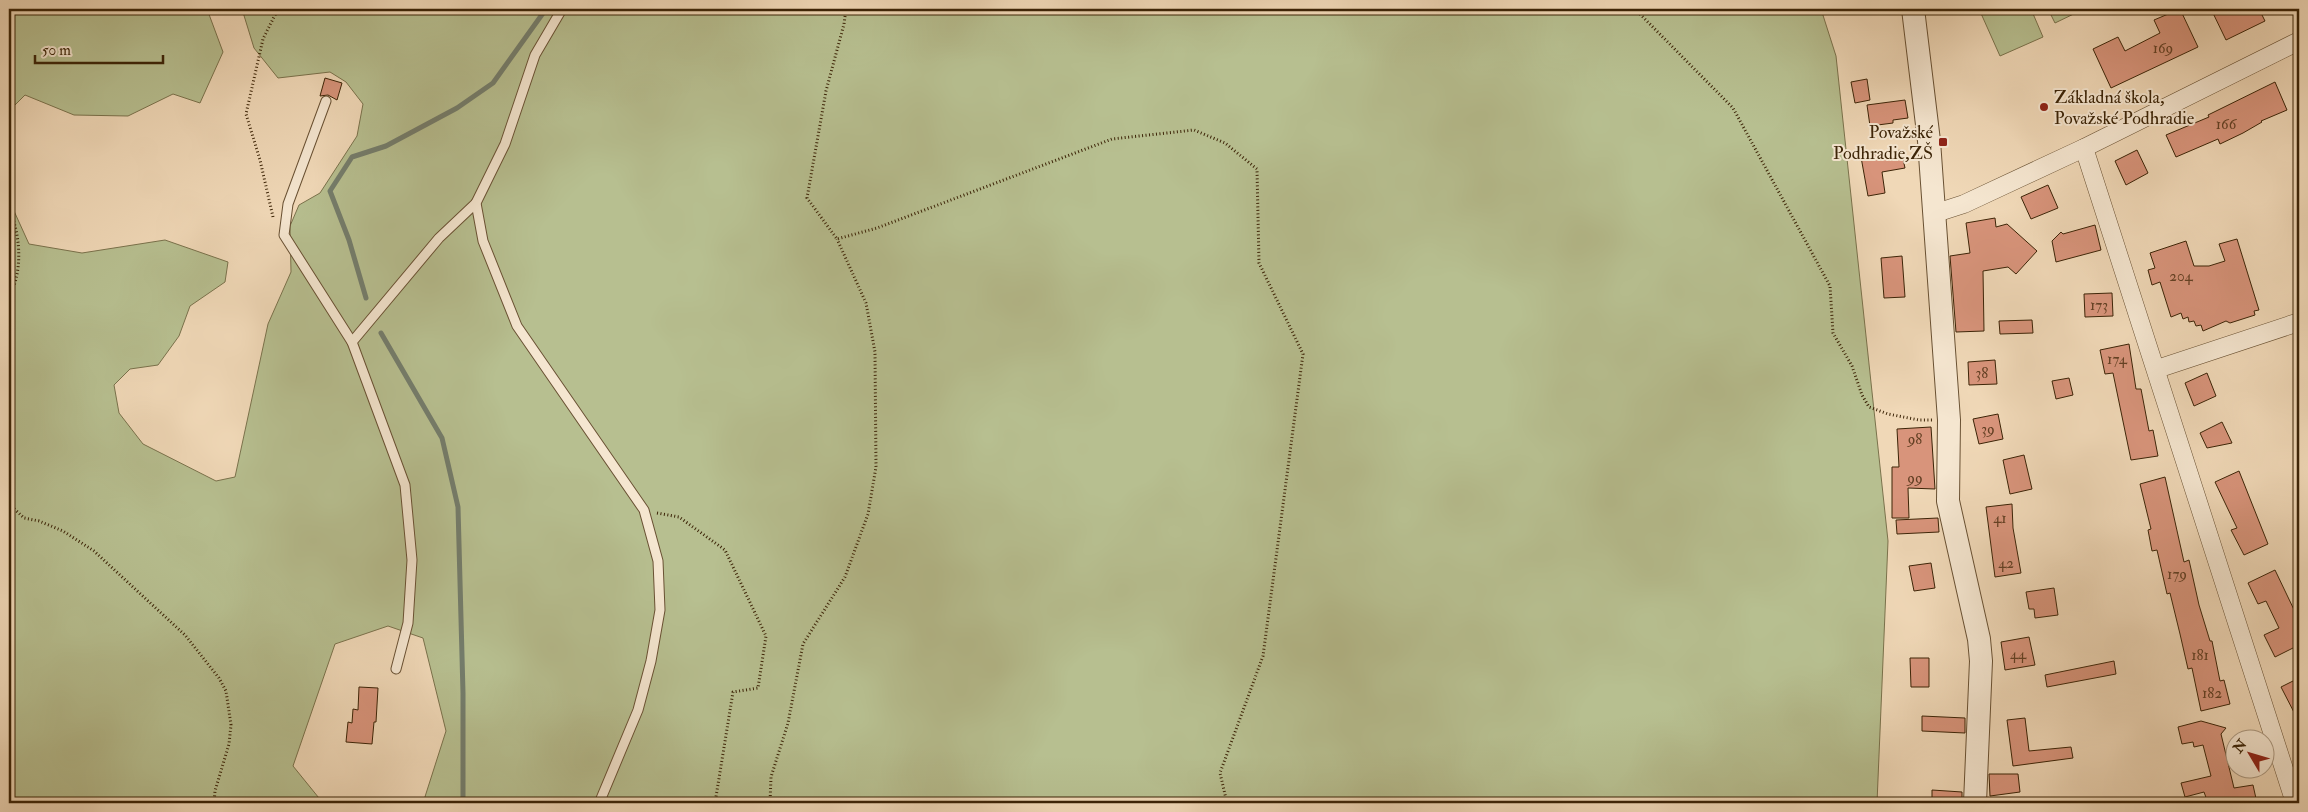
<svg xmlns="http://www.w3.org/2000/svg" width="2308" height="812" font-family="'IM FELL Double Pica',serif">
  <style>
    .green { fill: #b7bf90; stroke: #7a724c }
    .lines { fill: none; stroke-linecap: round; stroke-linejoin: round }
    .stream { stroke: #747d6c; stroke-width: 5 }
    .building { fill: #d8947b; stroke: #3c2407 }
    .service-casing { stroke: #695133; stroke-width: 11 }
    .minor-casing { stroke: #695133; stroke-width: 19 }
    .tertiary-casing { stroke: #695133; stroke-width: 24 }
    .path { stroke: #3c2407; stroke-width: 3; stroke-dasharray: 1 2.5; stroke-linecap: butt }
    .service { stroke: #f5e6d0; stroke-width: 9 }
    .minor { stroke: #f5e6d0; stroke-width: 18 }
    .tertiary { stroke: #f5e6d0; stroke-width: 22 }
    .poi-dot { fill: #8f2418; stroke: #f5e6d0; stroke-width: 2 }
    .labels { text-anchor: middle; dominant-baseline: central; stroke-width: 4; stroke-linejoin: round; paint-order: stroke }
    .number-label { font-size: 15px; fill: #634024 }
    .poi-label { font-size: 18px; fill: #3c2407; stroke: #f5e6d0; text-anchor: start }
  </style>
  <rect width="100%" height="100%" fill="#f0d8b7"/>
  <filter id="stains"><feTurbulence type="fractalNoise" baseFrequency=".004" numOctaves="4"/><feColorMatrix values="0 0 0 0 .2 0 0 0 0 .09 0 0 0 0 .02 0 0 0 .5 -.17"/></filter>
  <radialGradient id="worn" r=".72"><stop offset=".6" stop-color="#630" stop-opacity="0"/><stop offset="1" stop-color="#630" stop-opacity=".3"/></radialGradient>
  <g class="green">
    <path d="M9 9H207L223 52 200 103 173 94 128 116 74 115 25 95 9 111Z"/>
    <path d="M242 9H1821L1836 56 1888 541 1877 803H423L446 731 423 638 388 626 335 644 293 766 323 803H9V200L29 244 82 253 165 240 228 262 225 282 190 306 179 336 158 365 130 369 114 385 119 413 143 444 216 481 235 477 268 324 291 272 290 226 299 205 320 193 357 136 363 104 346 82 330 72 278 78 254 48Z"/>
    <path d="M1979 9H2031L2043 37 2000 56Z"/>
    <path d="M2048 9H2084L2055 23Z"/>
  </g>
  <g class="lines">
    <g class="stream">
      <path d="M366 298 349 240 330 191 352 157 386 146 457 108 493 83 546 9"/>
      <path d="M381 333 442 438 458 507 463 693V803"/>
    </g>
  </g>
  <g class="building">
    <path d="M2180 9 2198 47 2111 88 2093 49 2118 37 2125 51 2160 33 2154 20Z"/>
    <path d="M2211 9H2259L2265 21 2226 40Z"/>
    <path d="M325 78 342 83 337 100 328 95 320 96Z"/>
    <path d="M1867 79 1870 100 1855 103 1851 82Z"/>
    <path d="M2275 82 2287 110 2261 121 2262 122 2243 133 2220 144 2218 139 2176 157 2166 135 2209 117 2208 115Z"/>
    <path d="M1905 100 1908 118 1893 120V123L1870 126 1867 105Z"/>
    <path d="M1901 150 1905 168 1882 172 1885 193 1868 196 1861 157Z"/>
    <path d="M2137 150 2148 173 2126 185 2115 161Z"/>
    <path d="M2048 185 2058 208 2031 219 2021 197Z"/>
    <path d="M1995 218 1996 227 2007 224 2037 251 2016 274 2008 267 1983 271 1984 331 1956 332 1950 256 1970 253 1966 223Z"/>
    <path d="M2095 225 2101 250 2056 262 2052 241 2061 232 2063 234Z"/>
    <path d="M2237 239 2259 310 2254 311 2255 315 2230 323 2226 321 2203 331 2201 325 2196 326 2194 321 2189 322 2188 317 2183 319 2181 313 2171 317 2160 282 2152 285 2148 270 2155 268 2150 253 2186 241 2194 266H2209L2225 261 2219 244Z"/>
    <path d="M1902 256 1905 297 1884 298 1881 258Z"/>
    <path d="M2112 293 2113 316 2085 317 2084 294Z"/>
    <path d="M2032 320 2033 333 2000 334 1999 321Z"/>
    <path d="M2129 344 2136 389H2141L2149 431 2153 430 2158 456 2131 460 2113 373 2105 374 2100 350Z"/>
    <path d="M1995 360 1997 384 1969 385 1968 362Z"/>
    <path d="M2207 373 2216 396 2194 406 2185 383Z"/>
    <path d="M2069 378 2073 395 2056 399 2052 381Z"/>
    <path d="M1998 414 2003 439 1979 444 1973 419Z"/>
    <path d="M2222 422 2232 443 2207 448 2200 433Z"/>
    <path d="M1931 427 1935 489 1908 488 1909 518H1892V467H1899L1897 429Z"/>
    <path d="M2024 455 2032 489 2010 494 2003 460Z"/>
    <path d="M2239 471 2268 544 2244 555 2231 530 2237 528 2215 482Z"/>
    <path d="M2165 477 2184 562 2189 560 2199 605 2210 641H2212L2220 681 2224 680 2230 704 2201 711 2192 668 2188 669 2180 634 2170 593 2167 594 2157 550 2152 551 2148 530 2151 529 2140 484Z"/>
    <path d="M2012 504 2013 528 2021 573 1995 577 1986 507Z"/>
    <path d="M1938 518 1939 532 1897 534 1896 520Z"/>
    <path d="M1931 563 1935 588 1914 591 1909 566Z"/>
    <path d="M2275 570 2297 616 2295 617 2299 626V645L2275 657 2264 635 2279 628 2266 601 2258 604 2248 583Z"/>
    <path d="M2054 588 2058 615 2035 618 2034 609H2029L2026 592Z"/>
    <path d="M2029 637 2035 665 2005 670 2001 642Z"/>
    <path d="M1910 658H1929V687H1911Z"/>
    <path d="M2114 661 2116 674 2047 687 2045 675Z"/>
    <path d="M2299 678V722L2281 687Z"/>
    <path d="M359 687 378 688 376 722H374L372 744 346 742 348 722 352 723 353 709 358 710Z"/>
    <path d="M1922 716 1965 718V733L1922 731Z"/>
    <path d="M2025 718 2029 751 2071 747 2073 758 2013 766 2007 720Z"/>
    <path d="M2201 721 2226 728 2221 734 2234 788 2253 785 2257 803H2229L2228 799 2208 803 2204 792 2185 797 2181 783 2211 776 2203 745 2194 747 2193 742 2182 744 2178 727Z"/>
    <path d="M1989 774H2018L2020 792 1990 796Z"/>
    <path d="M1932 790 1962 792V803H1932Z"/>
  </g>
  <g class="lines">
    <g class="service-casing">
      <g id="service">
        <path d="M562 9 535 55 505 144 476 203 483 241 517 326 644 510 658 561 660 610 651 661 638 710 600 801"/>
        <path d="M326 101 288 204 284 235 352 342"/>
        <path d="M396 669 408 623 412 560 405 485 352 342 439 238 476 203"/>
      </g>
    </g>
    <g class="minor-casing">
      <g id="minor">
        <path d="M2084 148 2295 803"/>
        <path d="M1933 214 1964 204 2084 148 2299 41"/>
        <path d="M2157 369 2299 322"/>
      </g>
    </g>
    <g class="tertiary-casing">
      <path id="tertiary" d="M1913 9 1929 141 1949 420 1948 501 1979 639 1981 661 1975 803"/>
    </g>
    <g class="path">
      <path d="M846 9 844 24 826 91 807 198 837 239 877 228 1112 139 1194 130 1225 143 1257 169 1259 263 1303 354 1263 656 1220 773 1227 803"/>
      <path d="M1635 9 1733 108 1830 286 1833 333 1852 366 1862 395 1869 407 1888 414 1919 420H1932"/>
      <path d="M9 208C21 237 23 270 9 298"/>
      <path d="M273 217 260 160 246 114 263 39 278 9"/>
      <path d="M9 504 24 518 39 521 63 531 94 551 185 635 219 678 226 691 231 725 229 744 215 791 214 803"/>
      <path d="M657 513 679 517 725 550 766 636 758 688 733 692 715 803"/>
      <path d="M770 803 771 777 788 723 803 644 845 577 868 514 876 467 875 352 866 303 837 239"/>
    </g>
    <use href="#service" class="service"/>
    <use href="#minor" class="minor"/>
    <use href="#tertiary" class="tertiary"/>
  </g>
  <g class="poi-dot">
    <circle cx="2044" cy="107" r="5"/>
    <rect x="1938" y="137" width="10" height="10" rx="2.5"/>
  </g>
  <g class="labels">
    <g class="number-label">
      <text x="2163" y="48">169</text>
      <text x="2226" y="124">166</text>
      <text x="2181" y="276">204</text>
      <text x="2099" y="305">173</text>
      <text x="2117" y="359">174</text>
      <text x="1982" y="373">38</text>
      <text x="1988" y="429">39</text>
      <text x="1915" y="439">98</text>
      <text x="1915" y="478">99</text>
      <text x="2000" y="518">41</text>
      <text x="2006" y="563">42</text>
      <text x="2177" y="574">179</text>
      <text x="2018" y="654">44</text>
      <text x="2200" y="655">181</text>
      <text x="2212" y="693">182</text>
    </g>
    <g class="poi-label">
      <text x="2054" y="97">Základná škola,<tspan x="2054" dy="21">Považské Podhradie</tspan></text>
      <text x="1933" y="132" text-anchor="end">Považské<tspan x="1933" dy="21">Podhradie,ZŠ</tspan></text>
    </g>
  </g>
  <rect width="2308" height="812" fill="none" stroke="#f0d8b7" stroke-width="30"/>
  <rect x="10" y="10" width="2288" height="792" fill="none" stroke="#3c2407" stroke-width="2.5"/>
  <rect x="15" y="15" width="2278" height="782" fill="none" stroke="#3c2407"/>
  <g transform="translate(2250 754) rotate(308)"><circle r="24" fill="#f5e6d0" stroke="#ab9880"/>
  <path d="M0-4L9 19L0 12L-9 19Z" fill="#8f2418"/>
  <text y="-8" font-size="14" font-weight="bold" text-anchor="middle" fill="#3c2407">N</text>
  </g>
  <path d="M35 55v8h128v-8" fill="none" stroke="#3c2407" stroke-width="2.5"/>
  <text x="42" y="55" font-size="15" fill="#3c2407" stroke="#f5e6d0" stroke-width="4" paint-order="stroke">50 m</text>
  <rect width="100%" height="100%" filter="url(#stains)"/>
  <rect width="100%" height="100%" fill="url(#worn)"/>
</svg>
